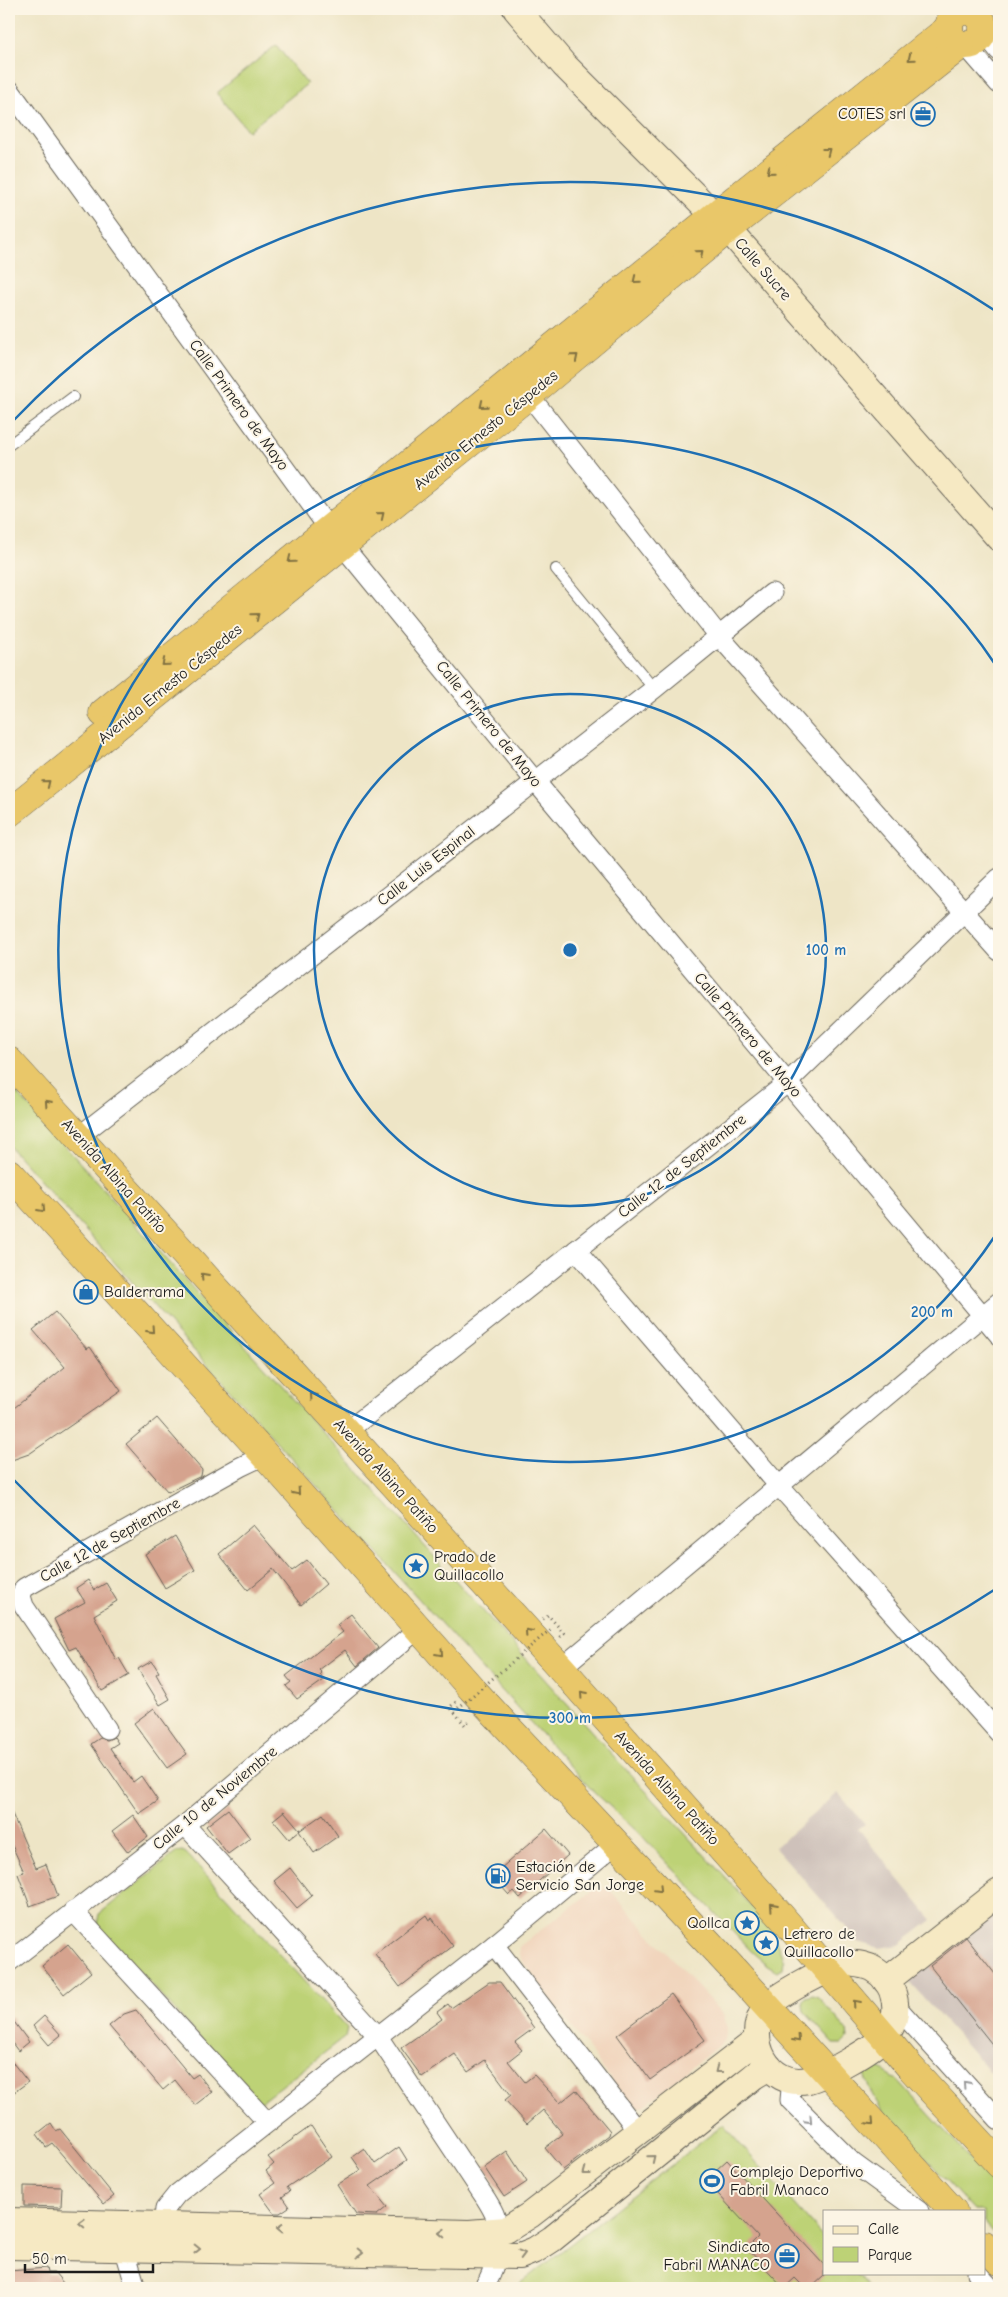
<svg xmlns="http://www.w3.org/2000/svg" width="1008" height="2297" font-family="'Comic Neue',sans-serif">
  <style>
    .built { fill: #f1d5bd }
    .industrial { fill: #cec1ba }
    .green { fill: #bdd276; stroke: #6c7749 }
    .building { fill: #d5a38e }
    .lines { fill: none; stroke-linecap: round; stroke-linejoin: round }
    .lane-casing { stroke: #666258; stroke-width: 12 }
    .street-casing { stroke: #666258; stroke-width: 21 }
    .secondary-casing { stroke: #666258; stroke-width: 28 }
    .highway-casing { stroke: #666258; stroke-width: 29 }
    .path { stroke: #666258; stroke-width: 3; stroke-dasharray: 1 4; stroke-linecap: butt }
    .lane { stroke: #fff; stroke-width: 10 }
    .street { stroke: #fff; stroke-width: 19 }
    .secondary { stroke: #f6e9c3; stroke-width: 26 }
    .highway { stroke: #e9c769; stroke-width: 28 }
    .path-bridge { stroke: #666258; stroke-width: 3; stroke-dasharray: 1 4; stroke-linecap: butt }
    .oneway { stroke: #827242 }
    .oneway2 { stroke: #948d78 }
    .oneway3 { stroke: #999 }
    .ring { fill: none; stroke: #1f6fb2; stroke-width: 2.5 }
    .labels { text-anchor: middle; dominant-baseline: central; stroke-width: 4; stroke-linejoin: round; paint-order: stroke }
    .poi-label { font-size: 16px; fill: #1c1c1c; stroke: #fcf5e5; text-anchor: start }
    .street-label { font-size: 16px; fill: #1c1c1c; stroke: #fcf5e5 }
    .centre { fill: #1f6fb2; stroke: #fcf5e5; stroke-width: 2.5 }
    .ring-label { font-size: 15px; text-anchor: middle; font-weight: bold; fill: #1f6fb2; stroke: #fcf5e5; stroke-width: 4; stroke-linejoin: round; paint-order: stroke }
  </style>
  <rect width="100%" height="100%" fill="#fcf5e5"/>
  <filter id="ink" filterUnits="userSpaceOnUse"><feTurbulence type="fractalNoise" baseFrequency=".02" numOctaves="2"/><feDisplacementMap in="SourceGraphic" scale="10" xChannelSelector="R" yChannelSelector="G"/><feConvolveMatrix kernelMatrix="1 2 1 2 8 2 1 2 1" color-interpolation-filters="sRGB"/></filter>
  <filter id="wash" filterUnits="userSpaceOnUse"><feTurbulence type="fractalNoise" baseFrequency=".0096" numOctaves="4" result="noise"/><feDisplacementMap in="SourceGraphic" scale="20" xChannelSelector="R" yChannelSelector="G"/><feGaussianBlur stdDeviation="1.12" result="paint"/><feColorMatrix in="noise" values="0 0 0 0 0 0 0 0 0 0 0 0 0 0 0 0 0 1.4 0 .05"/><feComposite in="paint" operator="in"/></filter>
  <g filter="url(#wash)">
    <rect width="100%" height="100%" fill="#eee5c6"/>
    <path class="built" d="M596 1888 609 1889 724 2016 727 2028 725 2040 643 2107 630 2105 519 1956 520 1946Z"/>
    <g class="industrial">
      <path d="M838 1793 865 1824 858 1829 932 1920 899 1945 879 1948 859 1942 775 1847Z"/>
      <path d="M999 1906V2082L906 1978Z"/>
    </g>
    <g class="green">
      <path d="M276 45 307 84 248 131 217 93Z"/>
      <path d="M9 1084 619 1762 770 1926 784 1961 783 1968 777 1971 766 1964 751 1951 642 1836 590 1788 9 1146Z"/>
      <path d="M182 1851 186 1853 347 2028 345 2037 262 2101 256 2099 97 1925 99 1914 177 1852Z"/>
      <path d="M813 1995 818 1997 847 2030 848 2039 843 2044H834L804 2011 803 2002 806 1997Z"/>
      <path d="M864 2063H870L897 2079 999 2190V2238L984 2222V2211H974L882 2110C873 2097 862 2079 864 2063Z"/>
      <path d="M723 2125 824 2238V2273H856L869 2288H514Z"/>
    </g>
    <g id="blocks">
      <g class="building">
        <path d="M55 1312 87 1349 90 1347 121 1391 29 1454 9 1461V1412L65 1367 33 1330Z"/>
        <path d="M157 1418 202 1470 201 1476 168 1492 126 1444Z"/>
        <path d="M253 1525 292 1571 307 1560 326 1584 301 1605 273 1569 248 1590 219 1554Z"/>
        <path d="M175 1536 195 1570 165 1588 145 1554Z"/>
        <path d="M88 1580 94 1590 106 1583 117 1601 94 1615 116 1660 119 1658 129 1675 102 1691 76 1647 69 1650 54 1619 85 1602 76 1588Z"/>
        <path d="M351 1614 378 1648 357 1666 345 1650 319 1670 322 1673 320 1675 324 1680 297 1699 286 1686 291 1682 286 1676 343 1632 337 1625Z"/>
        <path d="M152 1661 159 1672 156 1674 170 1699 160 1705 138 1669Z"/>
        <path d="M154 1708 187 1754 167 1768 134 1723Z"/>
        <path d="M114 1737 118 1743 110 1748 133 1782 141 1776 158 1801 139 1814 91 1744 100 1738 107 1740Z"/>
        <path d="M9 1807 36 1868 46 1864 58 1896 30 1906 18 1874 24 1872 9 1839Z"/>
        <path d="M228 1809 250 1838 228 1854 206 1826Z"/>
        <path d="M284 1811 300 1830 289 1839 273 1820Z"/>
        <path d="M323 1814 338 1836 314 1853 299 1831Z"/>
        <path d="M133 1815 148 1837 128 1852 112 1831Z"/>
        <path d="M546 1829 568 1855 520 1898 514 1891 509 1895 492 1876Z"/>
        <path d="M290 1868 312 1896 297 1908 274 1881Z"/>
        <path d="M426 1915 429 1920 432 1918 453 1946 400 1987 375 1954Z"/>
        <path d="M966 1937 999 1979V2053L930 1966Z"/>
        <path d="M68 1944 91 1972 64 1994 42 1966Z"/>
        <path d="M489 1982H500L534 2028 515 2042 522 2050 508 2061 525 2082 534 2075 560 2103 576 2090 610 2131 609 2135 563 2170 545 2148 563 2134 543 2110 527 2124 505 2100 511 2095 485 2060 468 2072 455 2054 422 2077 401 2048 442 2019 437 2012 448 2004 451 2008Z"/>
        <path d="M671 1994 705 2040 650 2080 617 2035Z"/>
        <path d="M136 2010 192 2078 198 2074 212 2092 195 2105 175 2080 163 2090 109 2026 124 2014Z"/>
        <path d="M9 2015 29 2042 18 2051 9 2039Z"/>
        <path d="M44 2016 61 2035 49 2045 33 2026Z"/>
        <path d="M9 2058 28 2082 9 2096Z"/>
        <path d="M51 2123 56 2131 60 2129 114 2196 104 2204 52 2143 46 2147 37 2134Z"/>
        <path d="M311 2126 332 2157 287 2187 290 2191 282 2197 289 2207 280 2213H274L260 2194 275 2183 266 2171 274 2164 268 2157Z"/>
        <path d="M399 2147 407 2160 370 2186 387 2207 377 2215 356 2214 337 2185 361 2170 352 2157 364 2148 375 2164Z"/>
        <path d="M507 2151 527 2182 504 2197 484 2167Z"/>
        <path d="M727 2160 824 2265V2276L811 2288H805L795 2278 784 2288 747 2248 758 2237 705 2180Z"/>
        <path d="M24 2186 62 2187 61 2207 24 2206Z"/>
        <path d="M46 2268 47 2273H55L63 2283 56 2288H9V2271Z"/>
      </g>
    </g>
  </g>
  <g filter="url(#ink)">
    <use href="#blocks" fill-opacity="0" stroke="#666258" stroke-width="1"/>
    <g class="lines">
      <g class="lane-casing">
        <g id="lane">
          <path d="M9 445 73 397"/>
          <path d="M556 569 654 689"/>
        </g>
      </g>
      <g class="street-casing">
        <g id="street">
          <path d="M945 9 952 18"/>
          <path d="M983 31 999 51"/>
          <path d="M966 46 999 84"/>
          <path d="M9 89 329 529 535 781 999 1335"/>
          <path d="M521 385 719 636 999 951"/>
          <path d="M78 1137 654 689 772 593"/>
          <path d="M576 1250 779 1486 999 1733"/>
          <path d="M346 1432 787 1083 999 878"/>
          <path d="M561 1668 999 1302"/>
          <path d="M107 1729 24 1606 21 1596 24 1588 240 1467 265 1455"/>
          <path d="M185 1825 377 2035 486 2199C489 2204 493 2210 495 2216 500 2238 497 2271 483 2288"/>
          <path d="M73 1911 267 2122"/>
          <path d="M494 1945 639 2132"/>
          <path d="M9 1962 185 1825 418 1629"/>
          <path d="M895 2005 999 2120"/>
          <path d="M792 2079 790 2100 853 2163 919 2211"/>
          <path d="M121 2237 136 2288"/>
          <path d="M162 2237 165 2209 177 2194 494 1945 616 1844"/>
          <path d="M977 2273 991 2288"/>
        </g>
      </g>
      <g class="secondary-casing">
        <g id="secondary">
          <path d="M516 9 564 65 728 229 999 538"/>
          <path d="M847 1963C856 1964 865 1964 873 1969 897 1982 903 2017 884 2037 872 2050 825 2076 808 2080 769 2089 743 2039 765 2009 775 1995 830 1967 847 1963Z"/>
          <path d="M886 1981 999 1892"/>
          <path d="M9 2221 469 2233 506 2230 530 2215 757 2040"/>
          <path d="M9 2246 520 2256 535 2250 552 2239 754 2076 769 2067"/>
        </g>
      </g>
      <g class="highway-casing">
        <g id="highway">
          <circle cx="966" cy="28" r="17"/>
          <path d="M103 713 714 216 949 28"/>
          <path d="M9 813 529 395 728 229 961 45"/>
          <path d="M9 1061 561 1668 781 1916 910 2067 999 2164"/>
          <path d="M9 1173 265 1455 472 1689 733 1969 953 2211"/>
          <path d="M984 2245 999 2261"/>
        </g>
      </g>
      <g class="path">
        <path d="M543 1619 548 1615 564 1633 560 1637"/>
        <path d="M456 1702 450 1707 465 1725 469 1721 468 1720"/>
      </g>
      <use href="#lane" class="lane"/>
      <use href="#street" class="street"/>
      <use href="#secondary" class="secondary"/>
      <use href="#highway" class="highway"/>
      <path class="path-bridge" d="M458 1708 551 1629"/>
    </g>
    <defs><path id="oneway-chevron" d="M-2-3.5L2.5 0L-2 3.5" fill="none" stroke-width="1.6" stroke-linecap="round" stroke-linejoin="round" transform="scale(1.25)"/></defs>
    <g class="oneway">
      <use href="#oneway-chevron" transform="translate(911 58) rotate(141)"/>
      <use href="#oneway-chevron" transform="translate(827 151) rotate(-38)"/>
      <use href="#oneway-chevron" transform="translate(770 171) rotate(141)"/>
      <use href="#oneway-chevron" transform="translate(700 253) rotate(-40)"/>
      <use href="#oneway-chevron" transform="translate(636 280) rotate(141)"/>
      <use href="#oneway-chevron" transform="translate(575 357) rotate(-40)"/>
      <use href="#oneway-chevron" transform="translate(483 405) rotate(141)"/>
      <use href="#oneway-chevron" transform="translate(381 515) rotate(-39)"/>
      <use href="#oneway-chevron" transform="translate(291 560) rotate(141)"/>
      <use href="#oneway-chevron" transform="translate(256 616) rotate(-39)"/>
      <use href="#oneway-chevron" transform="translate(165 663) rotate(141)"/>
      <use href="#oneway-chevron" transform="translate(47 783) rotate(-39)"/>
      <use href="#oneway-chevron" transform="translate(48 1103) rotate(-132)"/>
      <use href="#oneway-chevron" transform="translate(42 1209) rotate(48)"/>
      <use href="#oneway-chevron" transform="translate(204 1276) rotate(-132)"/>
      <use href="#oneway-chevron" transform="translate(151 1330) rotate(48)"/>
      <use href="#oneway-chevron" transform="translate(313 1396) rotate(-132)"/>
      <use href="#oneway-chevron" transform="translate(297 1492) rotate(49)"/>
      <use href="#oneway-chevron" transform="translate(528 1632) rotate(-132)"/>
      <use href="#oneway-chevron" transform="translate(440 1653) rotate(48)"/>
      <use href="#oneway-chevron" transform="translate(583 1694) rotate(-132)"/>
      <use href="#oneway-chevron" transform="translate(659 1889) rotate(47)"/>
      <use href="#oneway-chevron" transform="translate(773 1906) rotate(-132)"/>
      <use href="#oneway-chevron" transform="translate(856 2003) rotate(-131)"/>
      <use href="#oneway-chevron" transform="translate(797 2039) rotate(48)"/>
      <use href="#oneway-chevron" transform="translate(871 2122) rotate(47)"/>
    </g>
    <g class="oneway2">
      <use href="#oneway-chevron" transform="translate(718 2070) rotate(142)"/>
      <use href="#oneway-chevron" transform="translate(652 2158) rotate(-39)"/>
      <use href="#oneway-chevron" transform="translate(586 2172) rotate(143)"/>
      <use href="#oneway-chevron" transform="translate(82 2223) rotate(-178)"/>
      <use href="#oneway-chevron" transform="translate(280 2228) rotate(-178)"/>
      <use href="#oneway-chevron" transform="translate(442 2233) rotate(-178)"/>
      <use href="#oneway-chevron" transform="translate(197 2249) rotate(1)"/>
      <use href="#oneway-chevron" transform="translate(360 2253) rotate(1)"/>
      <use href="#oneway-chevron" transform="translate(522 2254) rotate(-15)"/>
    </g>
    <g class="oneway3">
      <use href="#oneway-chevron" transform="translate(966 2084) rotate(-132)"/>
      <use href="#oneway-chevron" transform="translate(809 2120) rotate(46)"/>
    </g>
  </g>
  <g class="ring">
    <circle cx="570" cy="950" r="256"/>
    <path d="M997 1233A512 512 0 1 1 997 667"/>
    <path d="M994 1590A768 768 0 0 1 13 1479M13 421A768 768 0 0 1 994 310"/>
  </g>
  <defs>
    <g id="office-ring" transform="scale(1.25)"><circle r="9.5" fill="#fcf5e5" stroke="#1f6fb2" stroke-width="1.5"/><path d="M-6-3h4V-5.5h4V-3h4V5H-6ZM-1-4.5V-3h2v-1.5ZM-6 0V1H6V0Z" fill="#1f6fb2"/></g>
    <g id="shop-ring" transform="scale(1.25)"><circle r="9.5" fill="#fcf5e5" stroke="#1f6fb2" stroke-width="1.5"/><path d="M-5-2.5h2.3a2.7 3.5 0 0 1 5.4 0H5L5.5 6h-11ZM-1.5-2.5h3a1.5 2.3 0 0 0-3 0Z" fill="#1f6fb2"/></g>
    <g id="sight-ring" transform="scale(1.25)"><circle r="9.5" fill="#fcf5e5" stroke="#1f6fb2" stroke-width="1.5"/><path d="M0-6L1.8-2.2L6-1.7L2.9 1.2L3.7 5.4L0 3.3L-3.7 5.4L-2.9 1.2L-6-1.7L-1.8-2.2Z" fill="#1f6fb2"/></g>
    <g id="fuel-ring" transform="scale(1.25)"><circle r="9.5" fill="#fcf5e5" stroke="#1f6fb2" stroke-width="1.5"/><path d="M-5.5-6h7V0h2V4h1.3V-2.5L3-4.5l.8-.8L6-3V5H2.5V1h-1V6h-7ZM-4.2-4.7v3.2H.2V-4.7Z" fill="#1f6fb2"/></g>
    <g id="stadium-ring" transform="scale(1.25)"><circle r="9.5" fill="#fcf5e5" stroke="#1f6fb2" stroke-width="1.5"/><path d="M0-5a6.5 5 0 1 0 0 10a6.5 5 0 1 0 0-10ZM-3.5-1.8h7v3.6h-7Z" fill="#1f6fb2"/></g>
  </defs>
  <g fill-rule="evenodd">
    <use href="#office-ring" x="923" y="114"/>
    <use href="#shop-ring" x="86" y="1292"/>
    <use href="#sight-ring" x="416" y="1566"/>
    <use href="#fuel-ring" x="498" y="1876"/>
    <use href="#sight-ring" x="747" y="1923"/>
    <use href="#sight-ring" x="766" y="1943"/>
    <use href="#stadium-ring" x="712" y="2181"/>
    <use href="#office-ring" x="787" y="2256"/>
  </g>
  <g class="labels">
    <g class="poi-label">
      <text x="906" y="114" text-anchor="end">COTES srl</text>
      <text x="104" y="1292">Balderrama</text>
      <text x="434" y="1557">Prado de<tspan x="434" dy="18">Quillacollo</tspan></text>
      <text x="516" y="1867">Estación de<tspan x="516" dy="18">Servicio San Jorge</tspan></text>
      <text x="730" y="1923" text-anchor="end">Qollca</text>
      <text x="784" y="1934">Letrero de<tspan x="784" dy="18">Quillacollo</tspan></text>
      <text x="730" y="2172">Complejo Deportivo<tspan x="730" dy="18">Fabril Manaco</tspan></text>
      <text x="770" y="2247" text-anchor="end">Sindicato<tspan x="770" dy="18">Fabril MANACO</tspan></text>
    </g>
    <g class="street-label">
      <text transform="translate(763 269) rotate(49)">Calle Sucre</text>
      <text transform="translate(239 405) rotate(54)">Calle Primero de Mayo</text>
      <text transform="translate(486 430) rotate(-39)">Avenida Ernesto Céspedes</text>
      <text transform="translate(170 684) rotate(-39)">Avenida Ernesto Céspedes</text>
      <text transform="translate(489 724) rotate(51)">Calle Primero de Mayo</text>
      <text transform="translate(426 866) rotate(-38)">Calle Luis Espinal</text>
      <text transform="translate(748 1035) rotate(50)">Calle Primero de Mayo</text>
      <text transform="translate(682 1166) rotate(-38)">Calle 12 de Septiembre</text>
      <text transform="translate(114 1176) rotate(48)">Avenida Albina Patiño</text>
      <text transform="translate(386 1476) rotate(48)">Avenida Albina Patiño</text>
      <text transform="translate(110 1540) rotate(-29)">Calle 12 de Septiembre</text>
      <text transform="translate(667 1788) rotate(48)">Avenida Albina Patiño</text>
      <text transform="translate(215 1798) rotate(-39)">Calle 10 de Noviembre</text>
    </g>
  </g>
  <circle cx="570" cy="950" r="8" class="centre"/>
  <g class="ring-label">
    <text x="826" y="955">100 m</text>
    <text x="932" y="1317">200 m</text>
    <text x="570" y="1723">300 m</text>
  </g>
  <rect width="1008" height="2297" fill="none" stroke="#fcf5e5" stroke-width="30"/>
  <rect x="823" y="2210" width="162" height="65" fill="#fcf5e5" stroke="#a29e95"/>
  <rect x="833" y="2226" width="25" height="8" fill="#f6e9c3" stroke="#a29e95"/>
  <text x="868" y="2234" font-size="15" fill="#1c1c1c">Calle</text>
  <rect x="833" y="2247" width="25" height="15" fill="#bdd276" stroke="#a29e95"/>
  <text x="868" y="2260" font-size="15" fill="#1c1c1c">Parque</text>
  <path d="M25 2264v8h128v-8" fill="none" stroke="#1c1c1c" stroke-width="2.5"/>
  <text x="32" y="2264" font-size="15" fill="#1c1c1c" stroke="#fcf5e5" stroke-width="4" paint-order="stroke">50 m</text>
</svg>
